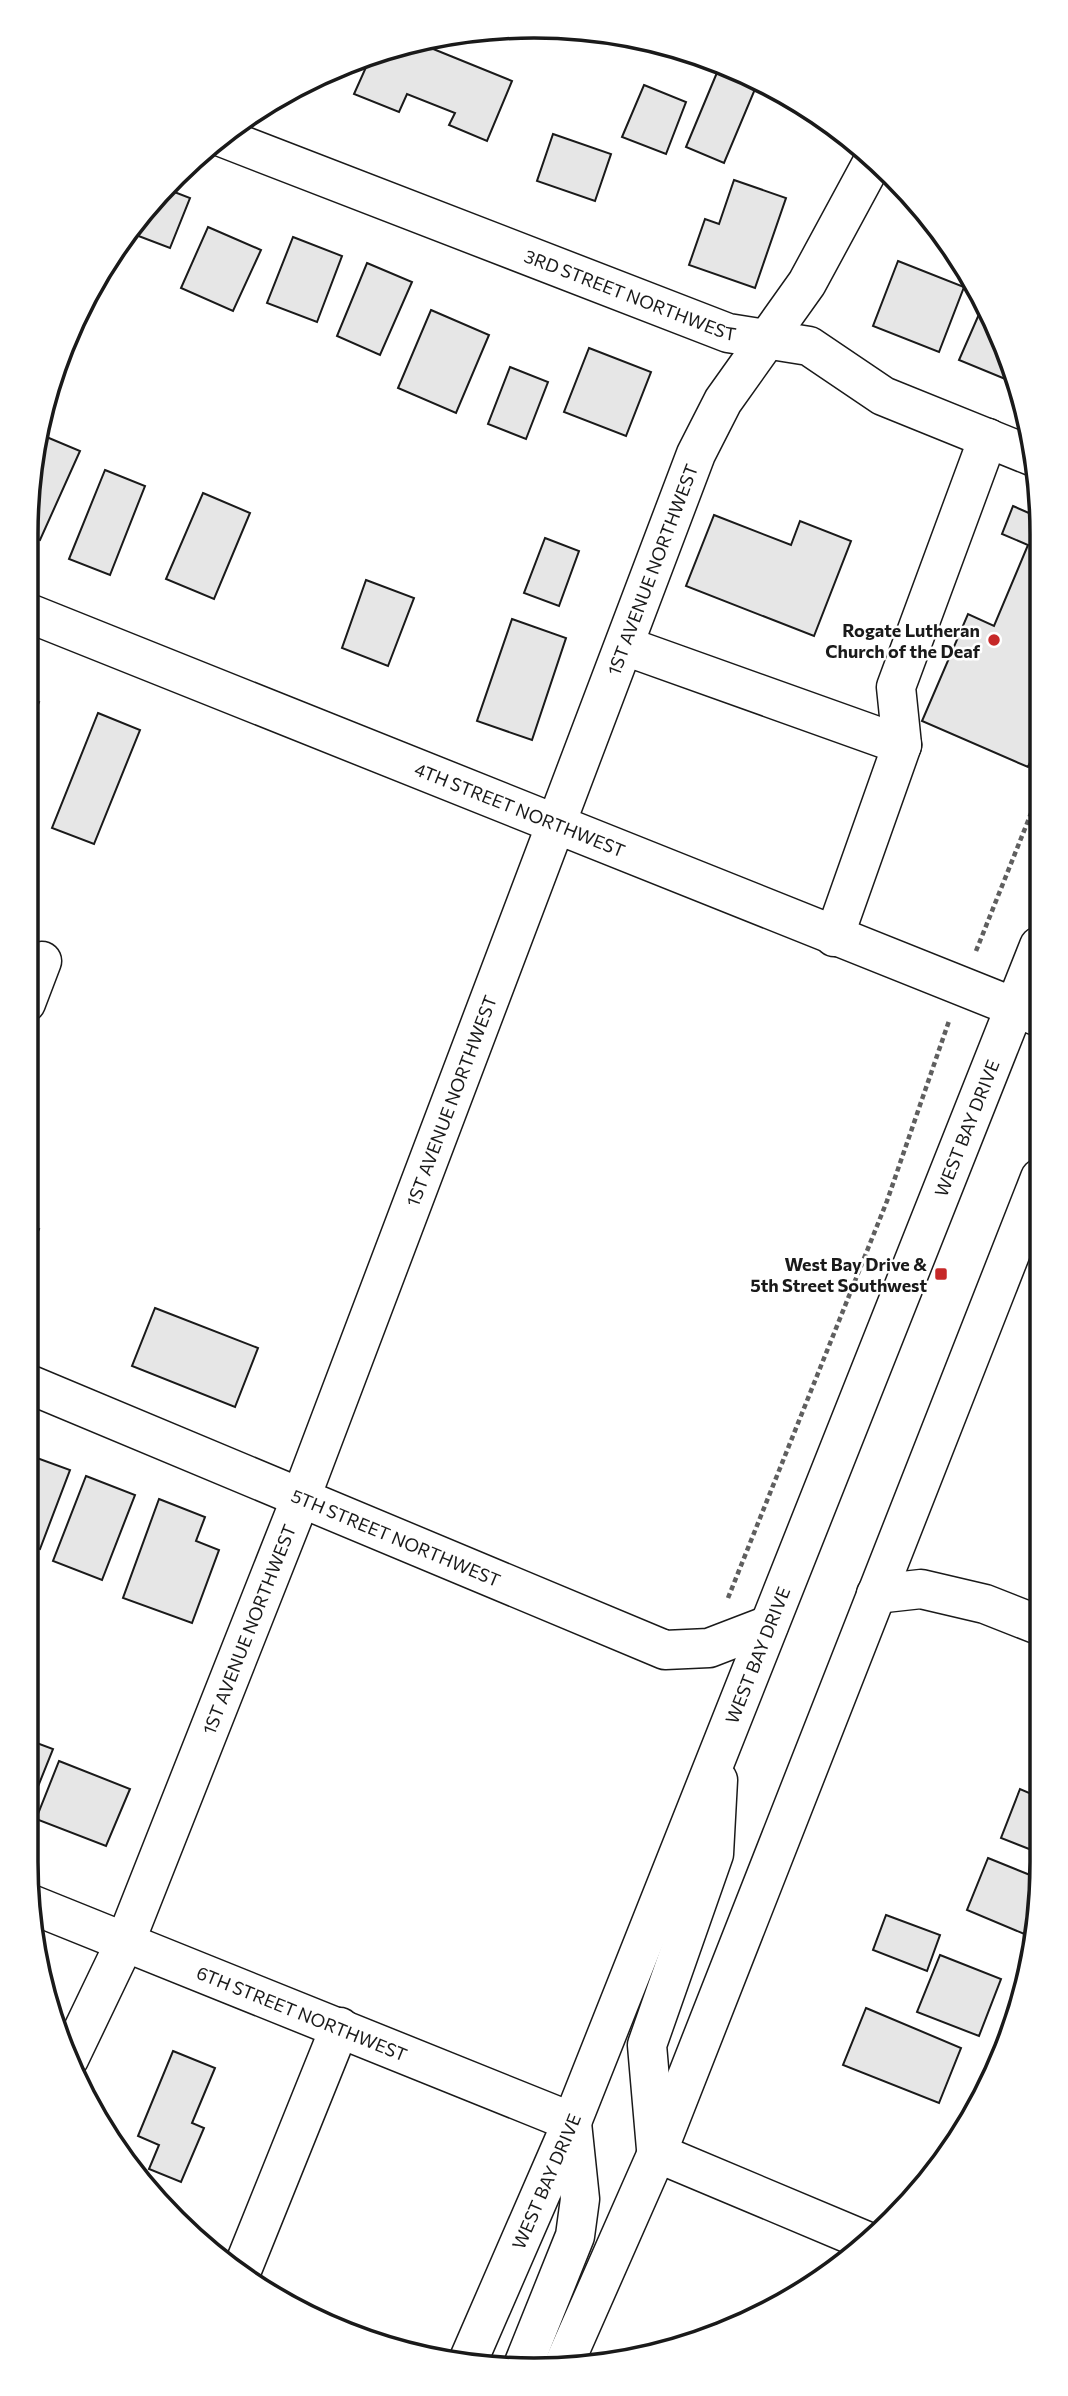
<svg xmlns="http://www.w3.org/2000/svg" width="1068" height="2396" font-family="Commissioner,sans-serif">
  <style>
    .building { fill: #e6e6e6; stroke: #1a1a1a; stroke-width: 2 }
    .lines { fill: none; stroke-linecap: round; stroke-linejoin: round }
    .minor-casing { stroke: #1a1a1a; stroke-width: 41 }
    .major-casing { stroke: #1a1a1a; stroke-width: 41 }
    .path { stroke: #5f5f5f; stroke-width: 4.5; stroke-dasharray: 5 3.5; stroke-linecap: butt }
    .minor { stroke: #fff; stroke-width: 38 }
    .major { stroke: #fff; stroke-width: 38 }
    .poi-dot { fill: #c62828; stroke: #fff; stroke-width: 2.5 }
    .labels { text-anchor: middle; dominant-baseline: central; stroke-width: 5; stroke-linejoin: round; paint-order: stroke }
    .street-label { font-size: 18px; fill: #1a1a1a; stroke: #fff }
    .poi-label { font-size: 18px; font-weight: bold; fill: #1a1a1a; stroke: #fff; text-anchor: end }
    .rim { fill: none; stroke: #1a1a1a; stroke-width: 3.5 }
  </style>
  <rect width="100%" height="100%" fill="#fff"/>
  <g class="building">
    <path d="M416 42 512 81 487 141 449 125 455 113 407 94 399 112 354 94 371 56Z"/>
    <path d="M721 63 758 82 724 163 686 147Z"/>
    <path d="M644 85 686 102 666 154 622 137Z"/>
    <path d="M553 134 611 154 595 201 537 181Z"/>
    <path d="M734 180 786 198 755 288 689 265 705 219 719 224Z"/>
    <path d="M164 188 190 198 170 248 128 232Z"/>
    <path d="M208 227 261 250 233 311 181 288Z"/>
    <path d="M293 237 342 256 317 322 267 303Z"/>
    <path d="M898 261 964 287 939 352 873 326Z"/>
    <path d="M367 263 412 282 380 355 337 336Z"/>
    <path d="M983 305 1003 339 1015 383 959 360Z"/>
    <path d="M431 310 489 335 456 413 398 388Z"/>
    <path d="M589 348 651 372 626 436 564 412Z"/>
    <path d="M510 367 548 382 526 439 488 424Z"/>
    <path d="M37 433 80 451 40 540 26 534Z"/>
    <path d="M105 470 145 486 110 575 69 559Z"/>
    <path d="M203 493 250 513 214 599 166 579Z"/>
    <path d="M1013 506 1038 517V744L1028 767 922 721 968 614 994 626 1028 545 1002 534Z"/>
    <path d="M714 515 791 545 800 521 851 541 814 636 686 586Z"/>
    <path d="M545 538 579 551 559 606 524 593Z"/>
    <path d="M366 580 414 598 388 666 342 648Z"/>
    <path d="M512 619 566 638 532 740 477 721Z"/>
    <path d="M26 697 39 702 26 735Z"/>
    <path d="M98 713 140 730 94 844 52 828Z"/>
    <path d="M26 1224 39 1229 26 1260Z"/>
    <path d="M155 1308 258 1348 235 1407 132 1366Z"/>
    <path d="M26 1454 70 1470 40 1549 26 1544Z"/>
    <path d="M86 1476 135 1495 102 1580 53 1561Z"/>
    <path d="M159 1499 205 1517 196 1541 219 1550 192 1623 123 1598Z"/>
    <path d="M26 1739 53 1749 29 1809 26 1808Z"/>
    <path d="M59 1761 130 1789 106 1846 36 1819Z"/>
    <path d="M1041 1782 1042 1854 1001 1838 1020 1789 1036 1796Z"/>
    <path d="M988 1858 1040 1879 1034 1938 967 1910Z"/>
    <path d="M886 1915 940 1935 927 1971 873 1950Z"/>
    <path d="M940 1955 1001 1979 979 2036 917 2012Z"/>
    <path d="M866 2008 961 2048 939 2103 843 2065Z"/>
    <path d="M173 2051 215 2068 192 2123 204 2128 181 2182 149 2169 159 2145 138 2136Z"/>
  </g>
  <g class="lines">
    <g class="minor-casing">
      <g id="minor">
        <path id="s1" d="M221 137 728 333 809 346 883 396 1034 457"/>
        <path id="s2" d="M26 612 1039 1017"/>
        <path d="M625 646 902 745"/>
        <path d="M834 937 902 745 896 687 988 438"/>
        <path d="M26 1003 42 961"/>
        <path id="s3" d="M26 1383 665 1650 709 1648 769 1625"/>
        <path d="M876 1594 921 1589 985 1604 1041 1626"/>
        <path id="s4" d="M33 1905 572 2122"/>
        <path id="s5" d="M69 2059 126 1940 300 1500 696 454 723 401 807 283 873 161"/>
        <path d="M657 2153 864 2240"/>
        <path d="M242 2270 340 2027"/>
      </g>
    </g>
    <g class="major-casing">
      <g id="major">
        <path d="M656 2149 647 2045 714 1854 718 1780"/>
        <path id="s6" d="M468 2361 572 2122 1039 946"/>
        <path d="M524 2363 575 2236 580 2199 572 2123"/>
        <path d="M564 2364 657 2153 1040 1178"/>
      </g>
    </g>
    <g class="path">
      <path d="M976 951 1038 796"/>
      <path d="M728 1598 887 1201 949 1021"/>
    </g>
    <use href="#minor" class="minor"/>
    <use href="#major" class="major"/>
  </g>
  <g class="poi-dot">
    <circle cx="994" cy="640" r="7"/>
    <rect x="934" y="1267" width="14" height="14" rx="3.5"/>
  </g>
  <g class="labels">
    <g class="street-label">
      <text stroke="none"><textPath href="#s1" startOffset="439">3RD STREET NORTHWEST</textPath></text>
      <text stroke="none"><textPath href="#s5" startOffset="1600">1ST AVENUE NORTHWEST</textPath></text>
      <text stroke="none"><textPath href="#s2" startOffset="532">4TH STREET NORTHWEST</textPath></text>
      <text stroke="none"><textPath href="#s5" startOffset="1032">1ST AVENUE NORTHWEST</textPath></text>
      <text stroke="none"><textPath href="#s6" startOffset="1330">WEST BAY DRIVE</textPath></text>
      <text stroke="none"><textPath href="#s3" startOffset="401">5TH STREET NORTHWEST</textPath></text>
      <text stroke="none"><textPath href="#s5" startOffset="466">1ST AVENUE NORTHWEST</textPath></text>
      <text stroke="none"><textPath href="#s6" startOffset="763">WEST BAY DRIVE</textPath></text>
      <text stroke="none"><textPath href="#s4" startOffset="290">6TH STREET NORTHWEST</textPath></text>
      <text stroke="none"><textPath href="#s6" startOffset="196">WEST BAY DRIVE</textPath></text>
    </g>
    <g class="poi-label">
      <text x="980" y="630">Rogate Lutheran<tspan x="980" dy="21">Church of the Deaf</tspan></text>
      <text x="927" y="1264">West Bay Drive &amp;<tspan x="927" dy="21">5th Street Southwest</tspan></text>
    </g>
  </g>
  <path d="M0 0H1068V2396H0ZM534 38H534A496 496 0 0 1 1030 534V1862A496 496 0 0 1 534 2358H534A496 496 0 0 1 38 1862V534A496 496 0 0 1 534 38Z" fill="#fff" fill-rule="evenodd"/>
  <path class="rim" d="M534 38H534A496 496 0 0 1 1030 534V1862A496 496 0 0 1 534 2358H534A496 496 0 0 1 38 1862V534A496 496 0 0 1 534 38Z"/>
</svg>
